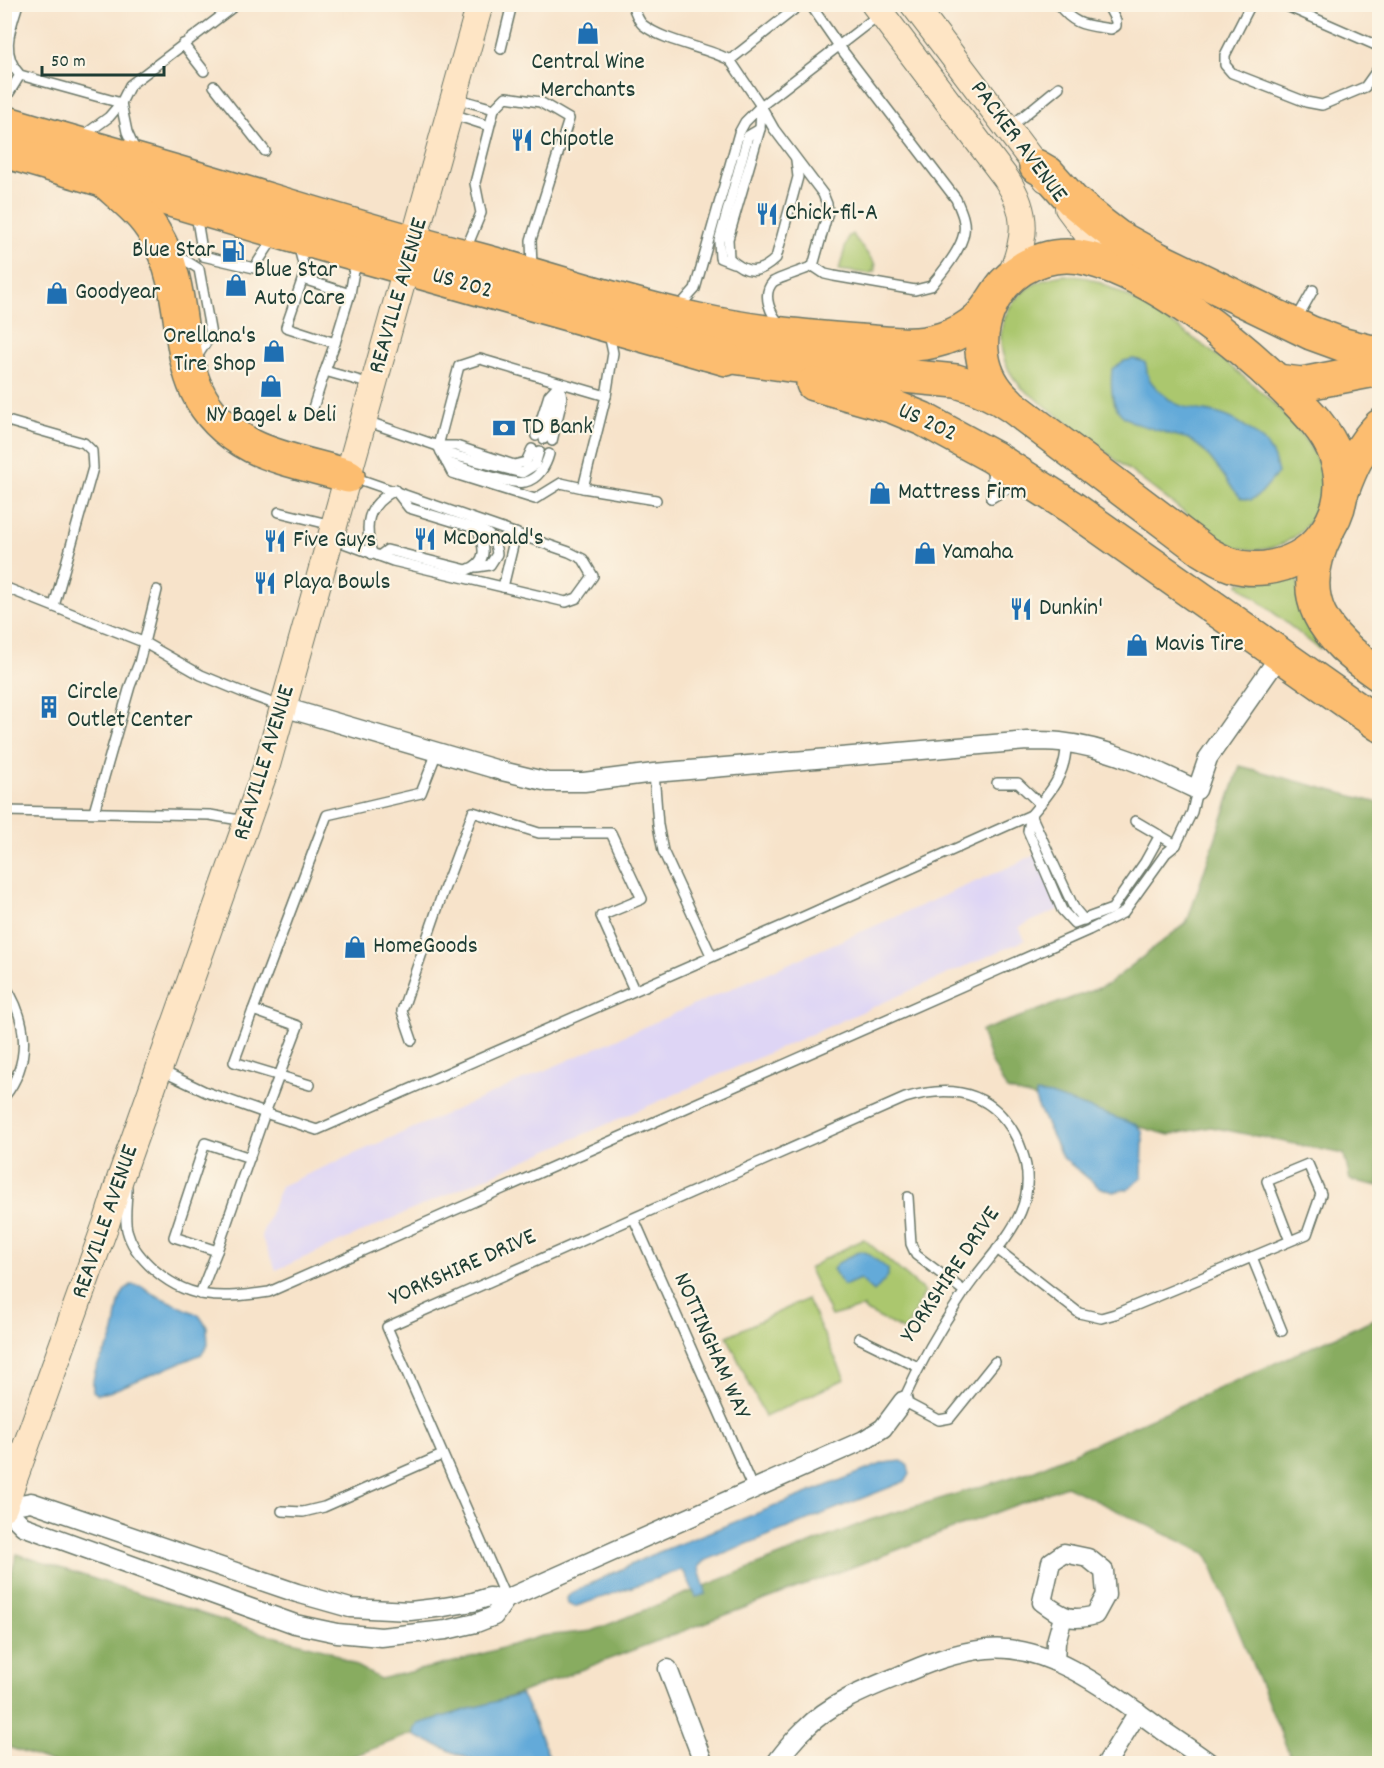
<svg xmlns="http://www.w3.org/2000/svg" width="1384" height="1768" font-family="Dekko,sans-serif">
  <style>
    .built { fill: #ded5f5 }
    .green { fill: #abc76e; stroke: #658251; stroke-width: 1.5 }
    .forest { fill: #88ac61; stroke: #54744a; stroke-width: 1.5 }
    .water { fill: #63aad9; stroke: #417486; stroke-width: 1.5 }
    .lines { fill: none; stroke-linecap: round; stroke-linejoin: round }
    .lane-casing { stroke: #6b7768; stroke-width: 12 }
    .street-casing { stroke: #6b7768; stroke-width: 21 }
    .secondary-casing { stroke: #6b7768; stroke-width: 28 }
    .highway-casing { stroke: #6b7768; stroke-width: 36 }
    .lane { stroke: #fff; stroke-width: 9 }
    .street { stroke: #fff; stroke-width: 18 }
    .secondary { stroke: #fee5c5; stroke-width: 26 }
    .highway { stroke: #fcbd6f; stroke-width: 33 }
    .labels { text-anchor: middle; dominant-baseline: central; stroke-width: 4.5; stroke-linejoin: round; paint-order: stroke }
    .poi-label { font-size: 24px; fill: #1f3d34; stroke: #fcf5e5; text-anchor: start }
    .street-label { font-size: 24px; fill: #1f3d34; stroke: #fcf5e5 }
  </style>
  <rect width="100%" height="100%" fill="#fcf5e5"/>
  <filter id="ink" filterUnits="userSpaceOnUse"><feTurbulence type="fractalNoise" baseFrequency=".0167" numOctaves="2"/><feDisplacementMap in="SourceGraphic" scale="12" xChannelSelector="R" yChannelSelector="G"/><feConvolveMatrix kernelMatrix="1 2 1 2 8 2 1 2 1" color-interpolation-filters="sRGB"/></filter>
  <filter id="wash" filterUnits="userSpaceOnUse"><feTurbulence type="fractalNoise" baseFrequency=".008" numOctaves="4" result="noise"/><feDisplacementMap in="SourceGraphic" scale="24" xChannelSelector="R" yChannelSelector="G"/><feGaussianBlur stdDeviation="1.35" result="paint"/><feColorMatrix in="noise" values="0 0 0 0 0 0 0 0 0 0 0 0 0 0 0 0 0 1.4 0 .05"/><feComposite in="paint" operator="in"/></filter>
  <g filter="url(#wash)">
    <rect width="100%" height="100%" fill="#f7e3ca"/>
    <path class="built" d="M1037 853 1060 909 1019 927 1025 940 276 1270 261 1236 281 1186 1018 863Z"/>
    <g class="green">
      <path d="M852 234 876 265 874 267 876 269 875 272 872 271 871 274 839 270 848 237Z"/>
      <path d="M1064 275C1073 276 1082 276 1091 279 1151 302 1290 399 1316 458 1338 508 1292 560 1240 548 1233 547 1226 542 1219 539L1022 388C980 344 1004 282 1064 275Z"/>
      <path d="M1296 575 1307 624 1322 646 1319 649 1239 585V583Z"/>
      <path d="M864 1239 925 1292 905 1331 864 1310V1307L831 1316 809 1269 824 1259Z"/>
      <path d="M807 1299 845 1379 765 1417 727 1336Z"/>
    </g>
    <g class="forest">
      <path d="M1240 766 1379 803V1186L1350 1180 1344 1154 1211 1127 1169 1135 1007 1090 991 1061 981 1031 1107 985 1187 922Z"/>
      <path d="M1379 1317V1763H1293L1207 1554 1066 1486 335 1763 56 1764 5 1746V1593L17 1554 262 1633 327 1650 380 1679 458 1661 542 1636 592 1631 870 1520 1035 1470Z"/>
    </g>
    <g class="water">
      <path d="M1133 359C1151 362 1144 363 1148 376 1151 385 1163 394 1170 400 1183 410 1204 410 1219 414 1236 418 1258 434 1268 447 1274 455 1276 464 1278 473L1261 493 1251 500 1241 498C1223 479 1212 452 1188 439 1183 437 1176 436 1170 434 1128 421 1107 421 1112 369L1124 361Z"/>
      <path d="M1036 1093 1051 1095 1137 1125 1142 1131 1143 1140 1142 1177 1128 1189 1113 1192 1099 1187 1062 1157 1036 1102Z"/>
      <path d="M860 1251 867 1253 888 1269V1276L874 1292 860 1279 846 1285H843L833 1269 838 1263Z"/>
      <path d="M131 1285 142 1286 153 1294 199 1315 207 1327 208 1345 202 1354 109 1392 97 1394 93 1391C91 1366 104 1359 112 1338 119 1321 114 1295 131 1285Z"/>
      <path d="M902 1461 908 1466 910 1474 906 1481 704 1561 699 1566C699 1575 705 1584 706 1594L696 1597 685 1574 681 1570 574 1607 568 1604 567 1598 571 1593 649 1556 884 1463Z"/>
      <path d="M518 1695H521L524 1699 552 1763H479L415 1736 414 1730 418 1724Z"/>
    </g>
  </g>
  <g filter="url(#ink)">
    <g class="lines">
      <g class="lane-casing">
        <g id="lane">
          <path d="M18 4C10 29 0 54 20 75L121 103"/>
          <path d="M632 4C635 11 638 21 643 25 665 42 705 47 730 60L801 4"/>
          <path d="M810 4 839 46 956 199C960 209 966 220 964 232 962 249 942 273 931 286L915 290 834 276 825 274 813 266"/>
          <path d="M1058 4C1074 26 1086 25 1111 29L1116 26V21L1107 4"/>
          <path d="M1251 4 1225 55V65L1232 73 1306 102 1322 105 1365 87 1380 66"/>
          <path d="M1282 4 1380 47"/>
          <path d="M183 44 204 71"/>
          <path d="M501 49 512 4"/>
          <path d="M730 60 761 106 774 129 823 194 827 204 828 212 813 266C805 270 778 278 773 282 761 295 771 315 781 325"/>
          <path d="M214 86 265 151"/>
          <path d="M455 98 494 109"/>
          <path d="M4 101 20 75"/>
          <path d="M121 103 127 132 136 152"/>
          <path d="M761 108 760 129 728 239 729 258C746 274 759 275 776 258L798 177 796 160"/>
          <path d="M452 114 489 126"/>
          <path d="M1010 127 1059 87"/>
          <path d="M83 136 109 117 121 103 130 85 237 4"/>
          <path d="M196 214 203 256 254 268 275 236"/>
          <path d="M298 244 305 272 286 327 335 343 325 371"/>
          <path d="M466 249 481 213 475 183 494 109 506 97 540 102 569 119 531 240 532 267"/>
          <path d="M174 253 199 269 211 335 196 358"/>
          <path d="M733 263 720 258 719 241 748 136 760 129"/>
          <path d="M303 279 350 294"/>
          <path d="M678 308 695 289 739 133 745 122 761 106 880 14"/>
          <path d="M1296 320 1313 290"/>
          <path d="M335 343 350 294 354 271 361 263"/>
          <path d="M606 396 613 353 609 334"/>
          <path d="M313 408 325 371 371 384"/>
          <path d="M4 420 84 443 92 451 93 468 54 606"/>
          <path d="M366 421 438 446 459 366 480 359 606 396 583 488 656 500"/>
          <path d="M536 436 549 395 560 383"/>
          <path d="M544 439 555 396"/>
          <path d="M552 441 562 400 560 383"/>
          <path d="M532 449 526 462 514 465 456 446H438L452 473 535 499 561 483 583 488"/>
          <path d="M441 452 522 473 535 465 539 451"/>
          <path d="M446 462C462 467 511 486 525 482 538 479 546 466 549 454"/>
          <path d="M991 498 1020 481"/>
          <path d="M991 498 993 465"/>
          <path d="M279 512 332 525"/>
          <path d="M333 539 393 561 566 602 577 598 593 576 583 559 569 552 353 477"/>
          <path d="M372 554C364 524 366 506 395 490L409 508 478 529C484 547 489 562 467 570L387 550 379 556"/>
          <path d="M477 567 490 565 497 554C495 540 492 534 478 529"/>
          <path d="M4 587 143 642 201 675 247 694 283 707"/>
          <path d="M503 587 516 533"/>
          <path d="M654 773 658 825 663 851 711 955"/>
          <path d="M997 783H1018L1040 804"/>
          <path d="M4 811 210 815 245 821"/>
          <path d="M94 812 130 686 139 663 157 590"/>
          <path d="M1031 815 1028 831 1062 910 1074 923 1112 909 1145 862 1160 835"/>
          <path d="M1032 817 1074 908 1084 920"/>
          <path d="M1135 821 1176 845"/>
          <path d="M4 984C28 1020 32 1062 4 1097"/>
          <path d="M253 1010 327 815 421 793 437 752"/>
          <path d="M412 1040 402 1011 442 895 473 812 539 833H611L642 899 601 916 634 990"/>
          <path d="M162 1071 206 1092 265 1113 217 1251 174 1237 205 1143 250 1158"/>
          <path d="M310 1085 234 1062 253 1010 298 1026 265 1113 317 1130 805 916 1031 815C1050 793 1067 773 1066 743"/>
          <path d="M127 1188C127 1202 124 1217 127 1230 131 1245 138 1254 149 1265 186 1301 220 1299 269 1292L1089 930 1123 913 1166 853 1176 845 1192 812 1197 790"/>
          <path d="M908 1197 911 1244 916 1255 964 1291"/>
          <path d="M634 1219 753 1489"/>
          <path d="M997 1249 1079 1313 1101 1318 1115 1314C1179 1287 1243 1261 1307 1234L1321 1194 1308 1164 1267 1181 1290 1241"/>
          <path d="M1252 1257 1282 1331"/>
          <path d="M200 1294 217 1251"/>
          <path d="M859 1338 918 1367"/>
          <path d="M282 1511 303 1512 324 1507 442 1455"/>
          <path d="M506 1599 387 1327 905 1098C938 1088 973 1087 999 1113 1010 1124 1017 1136 1022 1151 1044 1213 993 1248 963 1294 940 1328 920 1363 903 1401L939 1420 950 1418 995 1362"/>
        </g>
      </g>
      <g class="street-casing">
        <g id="street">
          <path d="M283 707 502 771 548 782H584L654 773 1027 741C1037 741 1049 741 1060 742 1108 747 1154 769 1197 790L1208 758 1281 654"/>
          <path d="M4 1507 23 1526 295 1624 337 1633 381 1637 446 1630 476 1623 494 1616 506 1599 864 1440 883 1428 903 1401"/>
          <path d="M4 1507 31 1502 297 1593 350 1608 410 1611 444 1607 473 1602 489 1597 506 1599"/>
          <path d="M1064 1553 1088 1558 1104 1571 1106 1595 1095 1615C1070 1622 1063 1617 1042 1602L1051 1562Z"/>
          <path d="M1055 1662 1056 1642 1063 1617"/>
          <path d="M668 1669 704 1764"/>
          <path d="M775 1764C784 1752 794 1739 805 1729 829 1704 864 1690 896 1677 925 1664 955 1652 987 1649 1051 1643 1114 1695 1162 1730 1178 1741 1195 1752 1211 1764"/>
          <path d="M1106 1764 1138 1712"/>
        </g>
      </g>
      <g class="secondary-casing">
        <g id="secondary">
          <path d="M874 4 1005 177C1030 214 1026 240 1009 279"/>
          <path d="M913 4 1046 179"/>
          <path d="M1068 208 1094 243 1118 267"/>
          <path d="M4 1507 107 1221 120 1179 267 765 480 4"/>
        </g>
      </g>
      <g class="highway-casing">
        <g id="highway">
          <path d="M4 122C56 138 108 152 159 167 260 196 359 229 461 255 540 275 618 303 698 320 764 335 833 339 900 344 928 346 959 337 979 318 989 308 995 295 1004 284 1026 260 1058 251 1089 259 1157 277 1236 341 1285 389 1305 409 1327 430 1336 456 1346 485 1341 512 1323 536 1309 555 1288 565 1265 568 1240 571 1222 563 1202 550L1013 407C995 394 978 387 956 381L789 365 705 353"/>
          <path d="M4 151 303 239 726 359"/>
          <path d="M1036 166 1048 173 1072 200 1101 224 1118 237 1158 259 1311 333 1344 345 1380 354"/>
          <path d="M108 184C125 199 144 214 155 234 200 308 157 396 252 446 277 459 319 467 348 476"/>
          <path d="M992 302C975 335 978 376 1008 402"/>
          <path d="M1277 381 1302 384 1380 369"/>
          <path d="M813 384 894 407 923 419 993 457 1071 507 1380 725"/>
          <path d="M1342 492C1351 467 1361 445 1380 426"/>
          <path d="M1327 532C1292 600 1325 637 1380 675"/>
        </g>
      </g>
      <use href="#lane" class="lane"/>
      <use href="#street" class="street"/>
      <use href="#secondary" class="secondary"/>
      <use href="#highway" class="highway"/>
    </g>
  </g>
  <defs>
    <g id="shop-bare" transform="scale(1.8)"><path d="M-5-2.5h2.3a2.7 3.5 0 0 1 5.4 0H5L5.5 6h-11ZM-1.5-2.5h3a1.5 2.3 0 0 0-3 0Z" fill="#1f6fb2" stroke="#fcf5e5" stroke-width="2.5" paint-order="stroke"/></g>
    <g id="restaurant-bare" transform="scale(1.8)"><path d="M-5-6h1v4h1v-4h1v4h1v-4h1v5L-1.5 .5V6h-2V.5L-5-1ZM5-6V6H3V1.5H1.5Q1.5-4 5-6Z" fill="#1f6fb2" stroke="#fcf5e5" stroke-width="2.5" paint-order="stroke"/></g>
    <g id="fuel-bare" transform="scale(1.8)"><path d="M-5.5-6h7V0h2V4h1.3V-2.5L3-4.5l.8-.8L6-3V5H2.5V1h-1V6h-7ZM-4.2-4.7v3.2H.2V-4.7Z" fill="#1f6fb2" stroke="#fcf5e5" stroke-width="2.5" paint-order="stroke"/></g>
    <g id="bank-bare" transform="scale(1.8)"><path d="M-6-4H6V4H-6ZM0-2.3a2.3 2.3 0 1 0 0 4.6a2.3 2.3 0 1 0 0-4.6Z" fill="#1f6fb2" stroke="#fcf5e5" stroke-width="2.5" paint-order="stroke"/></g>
    <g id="building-bare" transform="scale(1.8)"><path d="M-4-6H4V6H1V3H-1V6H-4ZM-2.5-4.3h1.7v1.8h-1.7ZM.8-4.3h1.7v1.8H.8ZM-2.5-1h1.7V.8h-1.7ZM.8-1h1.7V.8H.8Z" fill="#1f6fb2" stroke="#fcf5e5" stroke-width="2.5" paint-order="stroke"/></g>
  </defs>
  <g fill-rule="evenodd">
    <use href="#shop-bare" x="588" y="33"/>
    <use href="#restaurant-bare" x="522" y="140"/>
    <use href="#restaurant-bare" x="767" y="214"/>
    <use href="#fuel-bare" x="233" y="251"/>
    <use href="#shop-bare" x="236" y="285"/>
    <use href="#shop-bare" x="57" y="293"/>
    <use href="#shop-bare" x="274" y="351"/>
    <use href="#shop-bare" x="271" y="386"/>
    <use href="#bank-bare" x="504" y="428"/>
    <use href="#shop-bare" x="880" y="493"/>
    <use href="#restaurant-bare" x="425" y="539"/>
    <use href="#restaurant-bare" x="275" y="541"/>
    <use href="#shop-bare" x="925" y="553"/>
    <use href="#restaurant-bare" x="265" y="583"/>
    <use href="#restaurant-bare" x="1021" y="609"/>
    <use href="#shop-bare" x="1137" y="645"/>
    <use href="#building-bare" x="49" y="707"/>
    <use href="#shop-bare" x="355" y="947"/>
  </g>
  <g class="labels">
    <g class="poi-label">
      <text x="588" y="63" text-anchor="middle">Central Wine<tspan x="588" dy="28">Merchants</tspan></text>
      <text x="540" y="140">Chipotle</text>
      <text x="785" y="214">Chick-fil-A</text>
      <text x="215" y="251" text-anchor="end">Blue Star</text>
      <text x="254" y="271">Blue Star<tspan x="254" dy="28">Auto Care</tspan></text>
      <text x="75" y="293">Goodyear</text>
      <text x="256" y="337" text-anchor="end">Orellana's<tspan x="256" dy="28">Tire Shop</tspan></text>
      <text x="271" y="416" text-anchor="middle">NY Bagel &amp; Deli</text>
      <text x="522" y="428">TD Bank</text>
      <text x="898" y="493">Mattress Firm</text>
      <text x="443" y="539">McDonald's</text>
      <text x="293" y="541">Five Guys</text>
      <text x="943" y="553">Yamaha</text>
      <text x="283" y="583">Playa Bowls</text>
      <text x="1039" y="609">Dunkin'</text>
      <text x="1155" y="645">Mavis Tire</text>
      <text x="67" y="693">Circle<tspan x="67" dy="28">Outlet Center</tspan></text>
      <text x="373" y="947">HomeGoods</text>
    </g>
    <g class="street-label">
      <text transform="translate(1018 142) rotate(53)">PACKER AVENUE</text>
      <text transform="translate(462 284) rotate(16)">US 202</text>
      <text transform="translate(399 296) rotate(-74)">REAVILLE AVENUE</text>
      <text transform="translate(927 423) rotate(25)">US 202</text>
      <text transform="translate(265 763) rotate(-73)">REAVILLE AVENUE</text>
      <text transform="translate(106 1222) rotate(-71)">REAVILLE AVENUE</text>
      <text transform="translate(463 1268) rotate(-24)">YORKSHIRE DRIVE</text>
      <text transform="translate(951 1275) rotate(-56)">YORKSHIRE DRIVE</text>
      <text transform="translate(711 1346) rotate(66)">NOTTINGHAM WAY</text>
    </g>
  </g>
  <rect width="1384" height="1768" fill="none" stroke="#fcf5e5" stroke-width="24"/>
  <path d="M42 66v9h122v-9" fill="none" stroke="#1f3d34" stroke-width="3"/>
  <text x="51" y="66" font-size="18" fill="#1f3d34" stroke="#fcf5e5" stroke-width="4.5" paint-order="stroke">50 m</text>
</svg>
